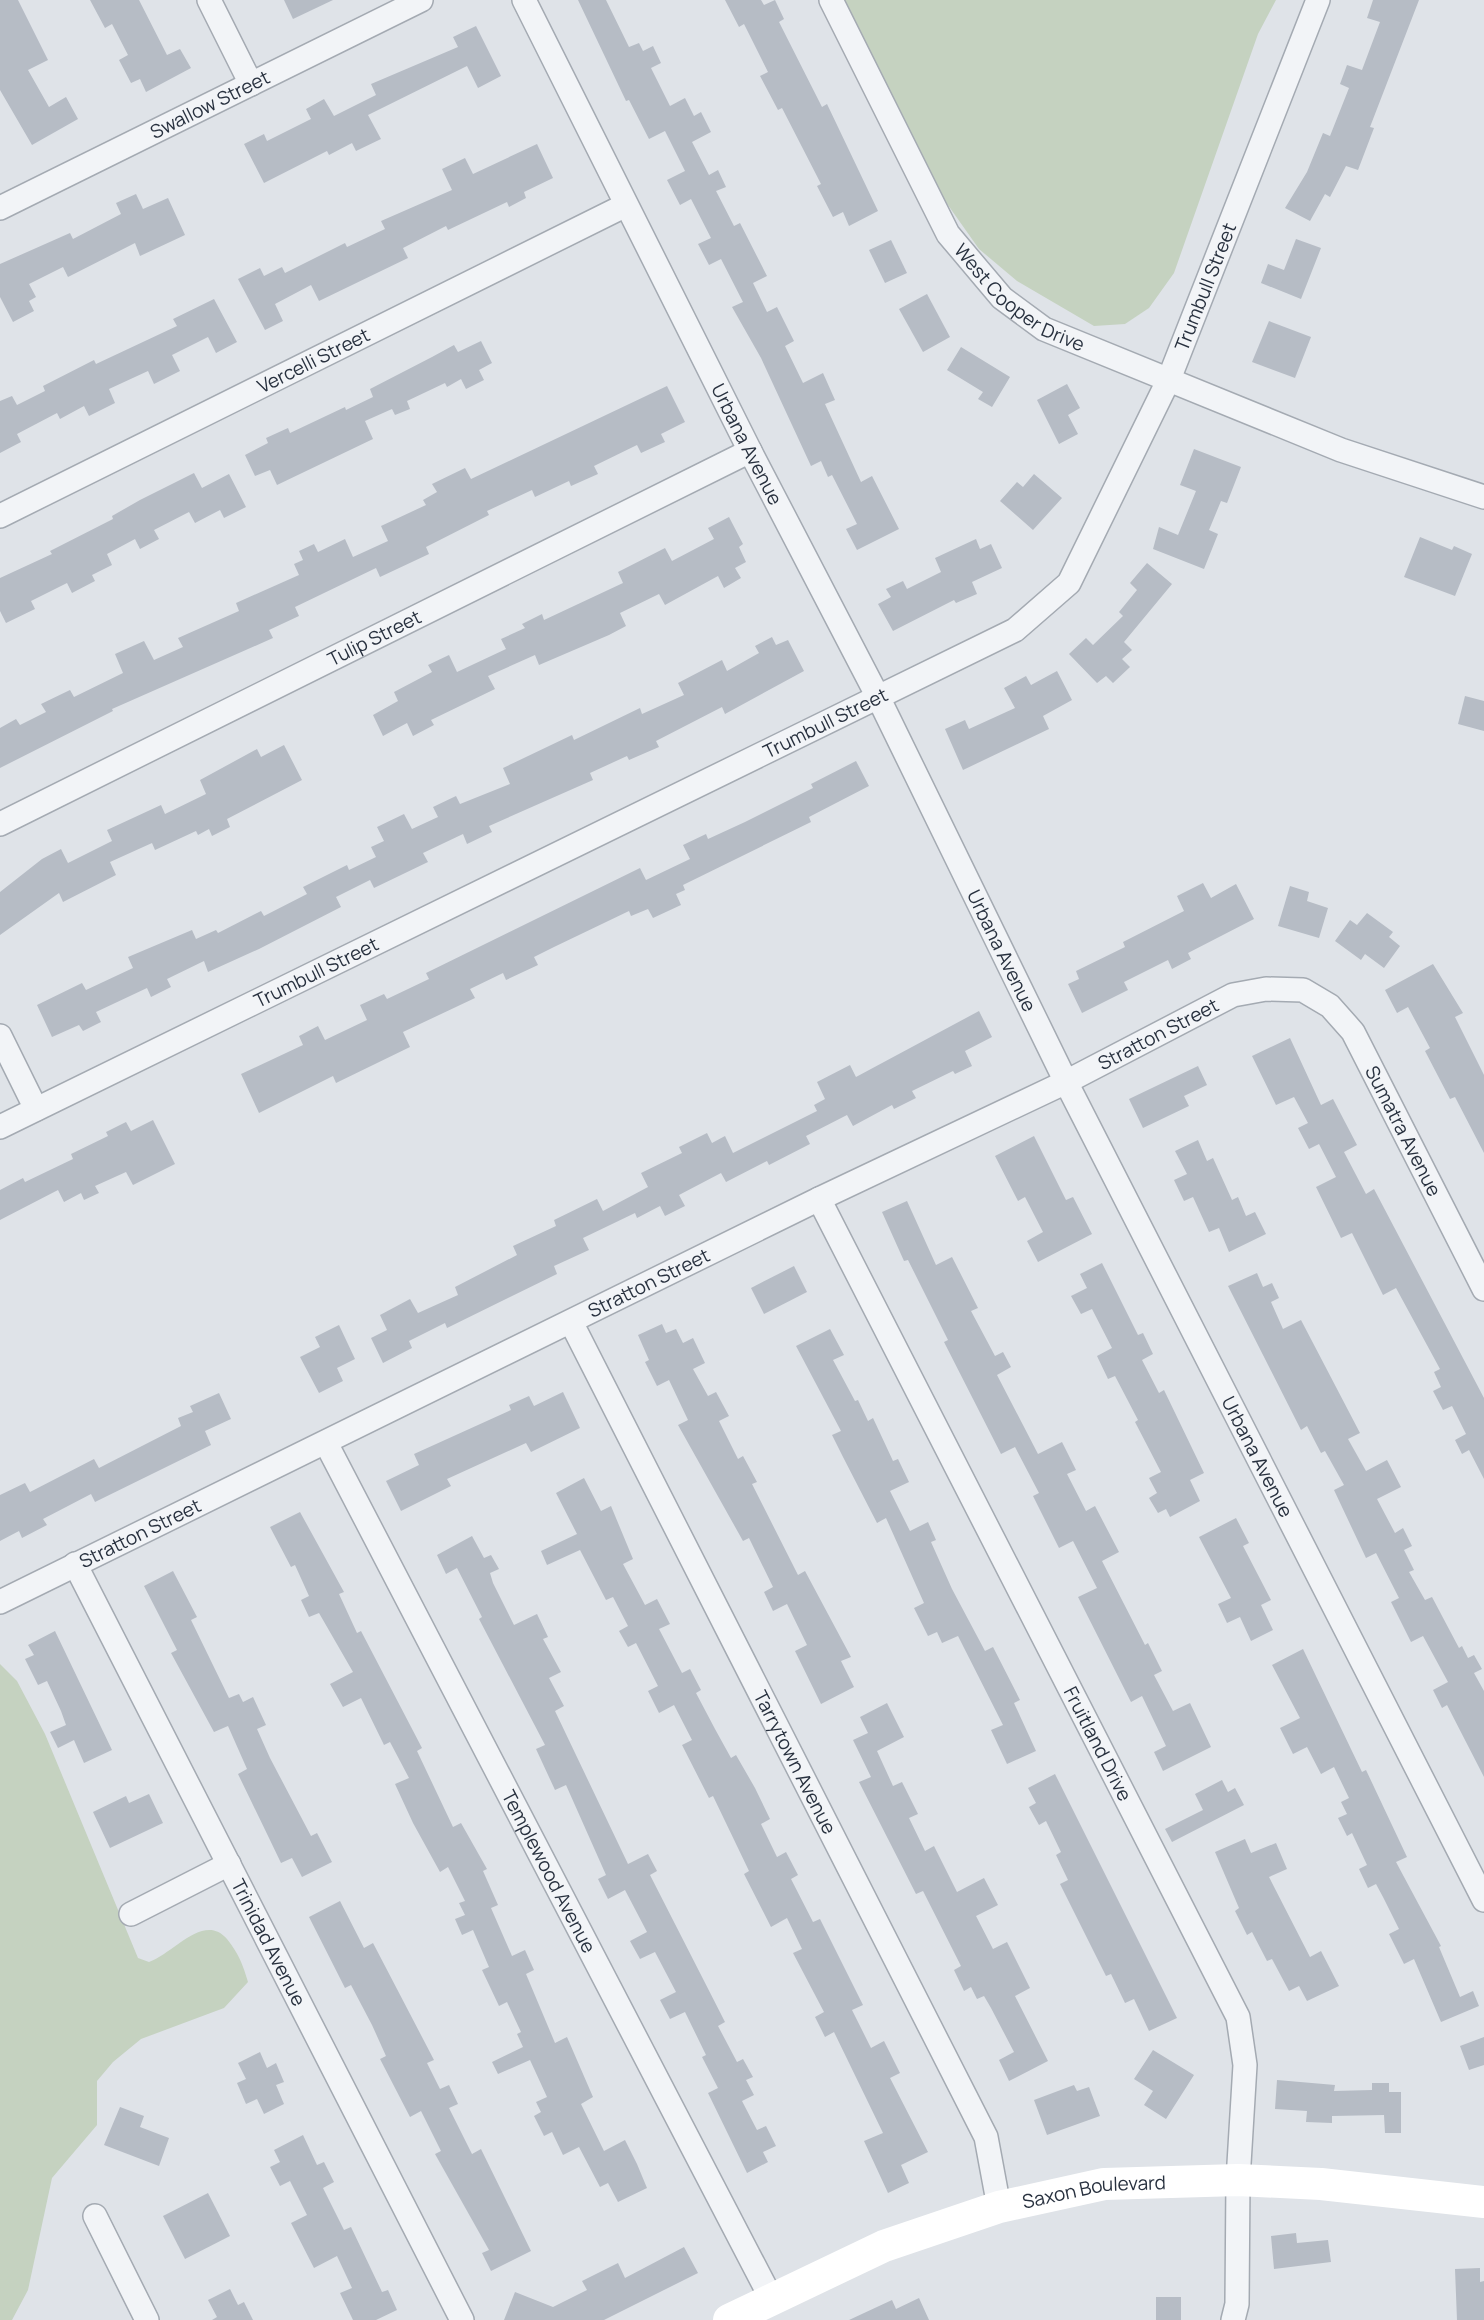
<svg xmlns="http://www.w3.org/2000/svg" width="1484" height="2320" font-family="Manrope,sans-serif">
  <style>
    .green { fill: #c5d2c0 }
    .building { fill: #b6bcc5 }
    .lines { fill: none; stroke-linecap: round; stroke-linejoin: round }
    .minor-casing { stroke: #a4aab2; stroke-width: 26 }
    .minor { stroke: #f2f4f7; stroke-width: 23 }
    .secondary { stroke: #fff; stroke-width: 32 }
    .labels { text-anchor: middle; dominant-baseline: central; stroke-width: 6; stroke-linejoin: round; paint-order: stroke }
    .street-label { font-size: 19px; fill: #28313f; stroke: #eef2f6 }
  </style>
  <rect width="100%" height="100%" fill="#dfe3e8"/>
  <g class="green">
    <path d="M840 0H1276L1258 34 1174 273 1149 308 1125 324 1094 326 1017 281 979 249 931 181Z"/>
    <path d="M0 1664 17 1681 45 1734 138 1958 149 1962C174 1953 204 1912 227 1939 239 1954 243 1965 248 1982L224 2008 141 2039 113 2062 97 2081V2125L52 2178 28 2290 12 2320H0Z"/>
  </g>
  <g class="building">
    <path d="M0 0H18L48 60 28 70 49 107 66 97 78 119 32 145 0 90Z"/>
    <path d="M90 0H139L167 55 180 49 191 68 146 92 140 79 131 83 119 60 128 55 112 24 105 28Z"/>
    <path d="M284 0H333L293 19Z"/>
    <path d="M578 0H606L629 47 639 43 643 51 653 46 661 63 651 68 670 106 685 98 694 116 701 112 711 132 692 142 709 175 718 170 726 187 716 191 734 226 740 223 767 276 753 283 767 312 777 307 794 341 785 346 803 383 823 373 835 400 825 404 861 482 872 476 899 529 857 550 846 529 857 524 832 475 828 477 821 461 811 466 761 358 732 307 743 302 721 259 709 265 698 244 711 238 691 199 680 205 667 180 685 171 665 131 649 139 629 100 626 101Z"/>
    <path d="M725 0H761L764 5 775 0 784 19 779 22 822 107 827 104 878 211 849 226 843 212 833 217 817 186 821 184 782 108 778 110 760 76 768 72 744 24 739 27Z"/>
    <path d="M1373 0H1419L1370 127 1374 128 1358 170 1346 166 1330 197 1325 194 1310 221 1285 208 1307 172 1323 133 1330 136 1349 88 1340 84 1347 65 1362 70 1380 22 1367 18Z"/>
    <path d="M476 26 501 76 478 88 467 66 368 115 381 139 356 151 352 143 329 155 327 151 264 183 244 144 264 134 267 141 311 119 306 109 324 99 334 116 376 95 371 84 458 47 453 37Z"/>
    <path d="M537 144 553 178 524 192 526 198 509 207 507 202 448 230 446 226 403 248 408 258 319 301 311 285 275 304 283 321 265 330 238 279 260 268 264 276 282 267 285 273 345 243 347 247 385 229 381 221 452 190 442 169 465 158 473 174Z"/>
    <path d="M136 194 143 209 168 198 185 235 140 256 135 243 68 277 63 267 29 284 36 297 29 301 34 311 13 322 0 297V264L70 233 73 239 121 214 116 203Z"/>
    <path d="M1296 239 1321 248 1301 299 1261 283 1268 264 1284 270Z"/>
    <path d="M891 240 907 273 885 283 869 250Z"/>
    <path d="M927 294 950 337 923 352 899 309Z"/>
    <path d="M214 299 237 342 216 353 208 337 172 355 180 371 154 384 148 371 109 389 115 403 89 416 84 406 60 419 57 413 17 434 21 442 0 453V401L12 396 17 405 45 391 43 386 94 360 96 364 177 326 173 319Z"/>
    <path d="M1269 321 1311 337 1295 378 1252 362Z"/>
    <path d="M481 341 492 363 479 370 484 380 466 389 461 379 447 387 445 383 407 401 410 409 395 415 392 409 365 421 373 439 277 485 270 470 255 476 245 455 268 443 266 438 288 428 290 433 345 407 346 410 373 397 370 389 432 357 454 345 458 352Z"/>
    <path d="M961 347 1010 377 992 407 978 399 983 392 947 370Z"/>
    <path d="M1067 384 1080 408 1068 415 1078 434 1059 444 1037 400Z"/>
    <path d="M667 386 685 422 661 434 665 442 641 453 637 445 594 466 598 474 571 486 569 481 535 497 532 490 487 511 489 515 426 547 429 554 380 577 376 568 295 607 299 616 269 630 273 638 112 709 113 711 0 768V728L16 719 20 725 46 712 41 704 70 690 74 697 123 673 115 654 144 641 154 660 183 647 178 638 239 611 236 603 299 575 294 564 303 560 299 551 314 544 318 552 345 539 353 557 388 541 381 526 426 505 423 500 437 492 432 484 465 468 471 479Z"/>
    <path d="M1194 449 1241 467 1227 503 1221 501 1209 530 1218 534 1204 569 1153 549 1159 527 1178 535 1196 491 1180 485Z"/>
    <path d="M194 473 202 488 229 474 246 507 224 518 220 510 195 523 189 512 154 530 159 539 140 549 135 539 107 554 112 565 92 575 95 581 72 593 67 583 31 601 35 609 6 623 0 611V578L52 554 50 551 113 519 112 516 140 500Z"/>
    <path d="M1034 474 1062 498 1033 530 1000 501 1017 482 1023 487Z"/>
    <path d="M729 517 743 544 739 547 746 562 735 568 741 578 724 588 718 576 665 605 659 594 620 613 626 626 609 635 539 665 535 655 488 676 495 689 431 720 434 725 413 736 407 723 383 736 373 715 398 701 394 692 432 672 428 665 449 655 457 672 506 649 501 639 525 628 522 624 542 614 544 620 623 583 618 572 665 548 672 561 714 539 708 528Z"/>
    <path d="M1420 537 1452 550 1454 546 1472 554 1455 596 1404 577Z"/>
    <path d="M976 539 980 549 991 544 1002 568 972 582 977 594 956 603 954 600 893 631 878 604 891 597 886 589 903 581 907 589 941 572 935 558Z"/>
    <path d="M1147 563 1172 584 1124 642 1132 650 1122 659 1130 667 1113 683 1106 676 1097 683 1069 654 1086 638 1093 645 1123 616 1119 612 1137 590 1130 583Z"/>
    <path d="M772 637 776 645 788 640 804 671 725 714 722 707 656 741 659 747 629 760 627 756 590 773 593 780 489 826 492 832 467 844 463 834 423 853 428 862 374 888 370 880 336 897 341 907 259 949 208 972 204 961 167 979 171 987 151 997 147 988 96 1012 101 1022 83 1031 79 1025 52 1037 37 1005 82 983 86 990 133 968 128 957 192 930 196 939 216 930 218 933 261 911 264 916 307 894 303 887 347 865 349 870 376 857 371 847 384 841 377 827 404 814 412 829 438 817 433 807 456 796 460 804 510 784 503 768 572 735 574 740 640 708 642 714 684 695 678 683 722 660 727 671 759 653 755 646Z"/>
    <path d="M1057 671 1072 700 1043 716 1049 729 963 770 945 729 965 720 969 729 1015 708 1004 688 1026 676 1031 685Z"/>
    <path d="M1465 696 1484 701V731L1458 724Z"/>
    <path d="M284 745 302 780 227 819 230 827 212 836 209 829 198 835 196 831 155 850 152 843 110 862 116 875 63 902 59 893 0 935V892L42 859 61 849 68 863 112 841 107 830 161 805 165 814 206 794 200 780 257 749 261 757Z"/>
    <path d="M856 761 869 786 809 817 811 822 683 885 685 890 676 894 681 905 653 918 648 909 631 916 629 911 554 947 534 957 538 965 506 980 503 973 470 989 475 998 403 1032 410 1047 336 1083 333 1076 259 1113 241 1074 303 1045 299 1036 318 1026 325 1040 367 1020 360 1005 384 994 387 999 429 979 426 973 640 868 646 880 690 859 683 845 706 834 708 839 745 822 813 788 811 784Z"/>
    <path d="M1203 883 1211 898 1236 884 1254 919 1188 953 1191 959 1172 969 1168 960 1124 982 1128 990 1082 1013 1068 984 1079 979 1076 971 1125 947 1123 942 1184 911 1177 896Z"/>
    <path d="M1290 886 1309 892 1307 901 1328 908 1319 938 1278 926Z"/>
    <path d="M1367 913 1393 932 1389 937 1400 946 1384 968 1365 954 1361 960 1335 941 1350 920 1357 925Z"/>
    <path d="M1433 964 1463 1013 1455 1017 1484 1075V1153L1455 1097 1450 1099 1425 1051 1430 1048 1408 1007 1397 1013 1385 990Z"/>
    <path d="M979 1011 992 1037 965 1051 972 1066 955 1074 953 1071 912 1091 916 1098 894 1109 892 1105 853 1126 847 1115 806 1136 810 1144 769 1165 767 1161 726 1182 721 1173 679 1195 685 1206 665 1216 660 1206 637 1218 635 1213 583 1238 589 1250 554 1266 557 1274 447 1328 445 1323 409 1341 412 1348 383 1363 371 1338 387 1330 380 1315 410 1299 418 1313 458 1295 455 1287 517 1255 513 1246 556 1226 554 1220 597 1199 603 1211 648 1187 641 1173 682 1153 679 1147 707 1133 712 1143 725 1136 733 1153 817 1111 814 1105 825 1099 817 1082 850 1065 856 1077Z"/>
    <path d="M1290 1038 1321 1105 1333 1099 1357 1145 1344 1152 1366 1194 1374 1189 1484 1398V1479L1469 1450 1462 1454 1455 1440 1466 1434 1452 1406 1443 1410 1433 1391 1441 1387 1434 1372 1440 1369 1396 1288 1383 1295 1352 1233 1341 1238 1316 1187 1336 1177 1319 1144 1309 1149 1298 1128 1308 1123 1294 1097 1276 1105 1252 1056Z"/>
    <path d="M1198 1066 1207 1085 1184 1096 1189 1106 1143 1128 1129 1099Z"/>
    <path d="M153 1120 175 1164 133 1185 126 1172 95 1186 99 1193 84 1200 81 1193 64 1202 58 1190 0 1220V1190L23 1178 25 1182 73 1159 71 1154 108 1136 106 1132 126 1122 131 1131Z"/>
    <path d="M1034 1136 1066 1200 1073 1197 1092 1234 1038 1262 1027 1241 1043 1232 1025 1197 1018 1201 995 1156Z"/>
    <path d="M1198 1140 1207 1161 1213 1158 1232 1200 1238 1197 1246 1216 1255 1212 1266 1234 1229 1252 1219 1228 1209 1232 1193 1197 1184 1201 1174 1180 1187 1174 1175 1151Z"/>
    <path d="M907 1201 936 1265 952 1257 978 1308 971 1311 995 1356 1003 1352 1011 1367 997 1375 1038 1454 1062 1442 1076 1470 1067 1474 1086 1511 1095 1506 1119 1552 1102 1561 1145 1645 1148 1643 1162 1671 1154 1675 1173 1711 1190 1703 1211 1747 1163 1771 1154 1752 1166 1746 1142 1696 1131 1702 1078 1597 1097 1588 1073 1541 1059 1548 1033 1496 1039 1493 1015 1447 1001 1454 944 1342 948 1340 908 1260 904 1261 882 1212Z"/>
    <path d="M1102 1263 1138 1335 1143 1333 1153 1354 1142 1360 1159 1393 1164 1390 1204 1473 1190 1480 1200 1501 1170 1517 1166 1509 1158 1513 1149 1498 1157 1493 1149 1478 1161 1472 1135 1422 1138 1420 1115 1376 1108 1379 1097 1356 1112 1348 1092 1309 1081 1314 1071 1296 1087 1288 1080 1274Z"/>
    <path d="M794 1266 807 1292 764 1314 751 1288Z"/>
    <path d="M1257 1273 1263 1287 1272 1283 1279 1298 1271 1302 1283 1329 1301 1320 1360 1433 1348 1439 1366 1471 1387 1460 1401 1487 1377 1499 1395 1533 1403 1528 1412 1546 1404 1550 1414 1570 1409 1572 1425 1600 1432 1597 1459 1648 1462 1646 1468 1658 1474 1655 1482 1669 1474 1673 1484 1691V1777L1447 1705 1442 1708 1433 1690 1448 1682 1423 1636 1411 1642 1391 1602 1399 1598 1376 1553 1366 1558 1334 1490 1344 1485 1325 1451 1321 1453 1307 1426 1301 1430 1228 1286Z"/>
    <path d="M662 1324 666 1333 676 1329 683 1343 693 1338 705 1363 693 1369 708 1396 716 1392 729 1416 719 1421 738 1459 743 1456 757 1482 752 1484 798 1575 805 1571 851 1657 841 1661 854 1687 821 1704 795 1651 807 1645 787 1604 773 1611 764 1592 773 1587 749 1538 743 1541 678 1425 688 1420 669 1380 657 1386 645 1362 649 1360 638 1335Z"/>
    <path d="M339 1325 355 1359 337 1368 343 1381 319 1393 300 1357 320 1347 315 1337Z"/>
    <path d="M830 1329 844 1355 833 1360 855 1401 858 1400 868 1421 873 1418 893 1461 898 1459 909 1482 890 1491 910 1531 928 1522 936 1540 931 1542 952 1589 985 1651 993 1647 1020 1700 1014 1703 1036 1751 1007 1764 991 1730 1003 1725 958 1636 942 1643 937 1632 928 1636 914 1608 924 1603 886 1518 877 1523 843 1457 832 1435 841 1431 796 1346Z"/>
    <path d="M563 1392 580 1428 531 1452 526 1443 447 1479 451 1486 401 1511 386 1481 419 1465 414 1454 511 1410 509 1405 529 1396 534 1406Z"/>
    <path d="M219 1393 231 1419 205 1431 211 1445 95 1502 91 1494 43 1519 47 1525 22 1538 19 1531 0 1541V1495L25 1483 30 1492 94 1459 99 1468 181 1426 178 1418 193 1412 190 1406Z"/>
    <path d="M584 1478 601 1511 611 1506 633 1559 623 1564 645 1605 657 1599 670 1624 659 1629 682 1673 690 1669 701 1690 696 1693 715 1729 731 1758 736 1755 755 1788 770 1819 761 1824 777 1857 786 1852 798 1875 791 1879 813 1922 820 1919 863 2005 852 2010 871 2048 884 2041 900 2073 890 2078 928 2152 901 2165 909 2183 888 2193 864 2141 883 2133 834 2032 825 2037 815 2017 824 2012 793 1953 802 1949 787 1918 771 1927 744 1874 749 1871 713 1796 709 1798 682 1745 692 1740 674 1705 659 1713 648 1691 658 1686 636 1643 628 1647 619 1631 628 1626 613 1597 606 1600 580 1550 547 1565 541 1551 577 1534 556 1493Z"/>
    <path d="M300 1512 344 1592 339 1594 357 1633 361 1631 422 1748 417 1751 453 1827 461 1823 487 1869 483 1871 498 1905 491 1908 512 1956 525 1950 534 1970 526 1974 555 2043 567 2037 593 2097 581 2104 604 2151 625 2140 637 2164 647 2188 618 2202 608 2183 600 2187 579 2147 563 2155 552 2132 544 2136 534 2116 541 2112 536 2102 547 2097 530 2060 498 2074 492 2062 523 2047 517 2034 521 2032 507 2002 499 2006 482 1970 489 1967 473 1930 462 1935 455 1919 465 1915 459 1903 465 1901 448 1867 440 1872 413 1823 395 1784 409 1778 390 1742 384 1745 361 1698 343 1707 330 1684 353 1672 319 1613 309 1617 301 1600 309 1596 295 1565 291 1567 270 1527Z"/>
    <path d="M1236 1518 1249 1543 1243 1546 1271 1600 1261 1605 1273 1630 1251 1641 1240 1617 1227 1623 1218 1604 1231 1598 1199 1537Z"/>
    <path d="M472 1536 484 1558 491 1555 499 1569 490 1573 493 1583 514 1625 537 1614 548 1637 543 1639 561 1672 549 1678 564 1706 555 1711 628 1864 648 1854 657 1871 650 1875 725 2022 718 2026 737 2062 743 2059 753 2077 746 2080 754 2095 742 2101 757 2130 766 2126 776 2146 763 2152 768 2162 747 2173 708 2093 718 2088 702 2057 706 2055 685 2012 670 2019 660 2000 676 1992 655 1952 640 1959 630 1941 647 1932 625 1890 608 1899 598 1879 606 1875 566 1785 555 1790 536 1749 545 1745 479 1619 482 1617 457 1568 446 1574 437 1555Z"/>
    <path d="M173 1571 197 1617 191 1620 229 1698 239 1694 243 1702 253 1697 266 1725 257 1729 270 1758 311 1836 317 1833 332 1862 302 1877 292 1858 281 1863 269 1838 238 1774 247 1769 228 1726 214 1732 171 1653 177 1650 144 1586Z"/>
    <path d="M55 1631 112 1750 84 1763 74 1740 58 1748 50 1732 66 1725 61 1711 47 1681 38 1685 25 1659 34 1655 28 1645Z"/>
    <path d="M1303 1649 1362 1772 1366 1770 1407 1857 1396 1862 1441 1946 1439 1947 1460 1997 1473 1991 1479 2006 1441 2022 1414 1959 1404 1964 1389 1934 1399 1929 1383 1897 1376 1884 1368 1888 1359 1869 1367 1865 1352 1833 1347 1836 1338 1818 1347 1814 1341 1802 1349 1798 1334 1767 1321 1774 1307 1747 1293 1754 1280 1728 1300 1718 1272 1665Z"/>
    <path d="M887 1703 904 1737 877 1751 893 1786 902 1782 918 1814 909 1818 925 1851 934 1846 957 1892 984 1878 998 1905 976 1916 993 1949 1007 1942 1030 1988 1015 1996 1048 2061 1009 2081 999 2060 1014 2052 991 2008 984 1996 977 1999 971 1987 964 1991 954 1970 961 1966 923 1891 916 1894 859 1782 871 1777 853 1740 868 1733 860 1717Z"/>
    <path d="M1055 1774 1177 2018 1149 2031 1134 1999 1125 2003 1111 1974 1106 1976 1060 1884 1068 1880 1056 1855 1061 1852 1046 1821 1039 1825 1029 1807 1036 1803 1028 1788Z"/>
    <path d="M1222 1780 1228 1792 1235 1788 1244 1805 1172 1842 1165 1829 1203 1810 1195 1794Z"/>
    <path d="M149 1794 163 1823 110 1848 93 1812 126 1796 129 1803Z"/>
    <path d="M1245 1839 1251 1853 1276 1843 1287 1869 1269 1877 1310 1957 1321 1951 1339 1986 1307 2001 1299 1986 1289 1991 1272 1959 1267 1961 1252 1932 1247 1935 1235 1911 1239 1908 1215 1852Z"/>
    <path d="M340 1901 364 1948 373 1943 434 2060 427 2063 440 2089 449 2085 458 2104 449 2108 472 2154 481 2149 531 2251 491 2271 482 2253 489 2250 435 2154 441 2151 421 2111 410 2117 380 2059 386 2056 372 2025 351 1985 345 1988 309 1917Z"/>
    <path d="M1484 2037V2065L1469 2070 1460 2046Z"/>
    <path d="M1153 2050 1194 2075 1166 2119 1144 2105 1153 2091 1134 2079Z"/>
    <path d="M260 2052 267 2068 276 2063 284 2082 276 2085 284 2104 264 2114 257 2099 246 2104 237 2083 246 2079 238 2063Z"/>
    <path d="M1277 2080 1335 2085 1334 2091 1372 2090V2083H1389V2092H1401V2133H1385L1384 2115 1332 2116V2123L1306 2122 1307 2111 1275 2109Z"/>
    <path d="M1074 2085 1077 2091 1089 2087 1100 2116 1047 2135 1034 2100Z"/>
    <path d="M120 2107 144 2116 140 2127 169 2138 159 2166 104 2145Z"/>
    <path d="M303 2135 317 2165 324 2162 334 2182 323 2188 344 2230 351 2227 382 2292 388 2290 397 2310 376 2320H353L340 2293 352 2288 337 2256 314 2268 291 2223 307 2215 290 2181 280 2186 270 2167 280 2162 274 2150Z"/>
    <path d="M208 2193 230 2236 185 2259 163 2216Z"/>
    <path d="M1296 2233 1297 2243 1328 2240 1331 2262 1274 2269 1271 2236Z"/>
    <path d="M684 2247 698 2273 604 2320H504L515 2292 553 2307 587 2290 582 2281 618 2263 625 2278Z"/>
    <path d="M1480 2268V2282L1484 2281V2320H1457L1455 2269Z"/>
    <path d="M230 2289 238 2305 244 2302 253 2320H212L217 2317 208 2300Z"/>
    <rect x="1156" y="2297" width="25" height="23"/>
    <path d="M919 2298 929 2320H849L892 2300 896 2309Z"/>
  </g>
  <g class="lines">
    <g class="minor-casing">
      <g id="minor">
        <path d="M209 0 251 84"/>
        <path id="s1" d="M524 0 750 451 879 699 1066 1082 1484 1900"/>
        <path id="s2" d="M831 0 948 234 1002 298 1044 329 1341 450 1484 497"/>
        <path id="s3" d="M0 208 421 0"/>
        <path id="s4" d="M0 516 626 205"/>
        <path id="s5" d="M0 824 750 451"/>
        <path d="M0 1036 36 1109"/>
        <path id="s6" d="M0 1127 1015 630 1069 583 1169 379 1318 0"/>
        <path id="s7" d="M819 1199 1238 2017 1245 2065 1238 2180 1237 2304 1233 2320"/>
        <path id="s8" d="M571 1322 986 2137 999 2207"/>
        <path id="s9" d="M326 1443 772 2300"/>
        <path id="s10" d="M75 1564 462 2320"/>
        <path id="s11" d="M0 1602 819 1199 1066 1082 1233 995 1266 989 1303 990 1330 1006 1353 1032 1484 1289"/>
        <path d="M131 1914 229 1864"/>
        <path d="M95 2216 147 2320"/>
      </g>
    </g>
    <use href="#minor" class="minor"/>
    <path class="secondary" id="s12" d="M729 2320 884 2246 999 2207 1104 2184 1238 2180 1321 2184 1484 2202"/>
  </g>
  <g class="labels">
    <g class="street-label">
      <text stroke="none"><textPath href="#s3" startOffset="234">Swallow Street</textPath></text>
      <text stroke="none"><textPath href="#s6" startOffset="1528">Trumbull Street</textPath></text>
      <text stroke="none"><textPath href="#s2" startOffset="359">West Cooper Drive</textPath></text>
      <text stroke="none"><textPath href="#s4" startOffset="350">Vercelli Street</textPath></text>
      <text stroke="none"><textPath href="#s1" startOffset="497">Urbana Avenue</textPath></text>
      <text stroke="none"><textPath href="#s5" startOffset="418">Tulip Street</textPath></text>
      <text stroke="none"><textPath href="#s6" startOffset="919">Trumbull Street</textPath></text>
      <text stroke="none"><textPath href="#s1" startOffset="1064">Urbana Avenue</textPath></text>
      <text stroke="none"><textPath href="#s6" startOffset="352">Trumbull Street</textPath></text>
      <text stroke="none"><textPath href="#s11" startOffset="1290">Stratton Street</textPath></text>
      <text stroke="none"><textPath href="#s11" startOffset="1622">Sumatra Avenue</textPath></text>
      <text stroke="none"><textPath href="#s11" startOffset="723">Stratton Street</textPath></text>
      <text stroke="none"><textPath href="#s1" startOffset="1631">Urbana Avenue</textPath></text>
      <text stroke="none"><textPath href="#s11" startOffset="156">Stratton Street</textPath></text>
      <text stroke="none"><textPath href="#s7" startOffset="612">Fruitland Drive</textPath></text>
      <text stroke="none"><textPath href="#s8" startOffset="494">Tarrytown Avenue</textPath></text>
      <text stroke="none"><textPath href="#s9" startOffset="483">Templewood Avenue</textPath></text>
      <text stroke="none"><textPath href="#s10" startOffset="425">Trinidad Avenue</textPath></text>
      <text stroke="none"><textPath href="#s12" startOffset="390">Saxon Boulevard</textPath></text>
    </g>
  </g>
</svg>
